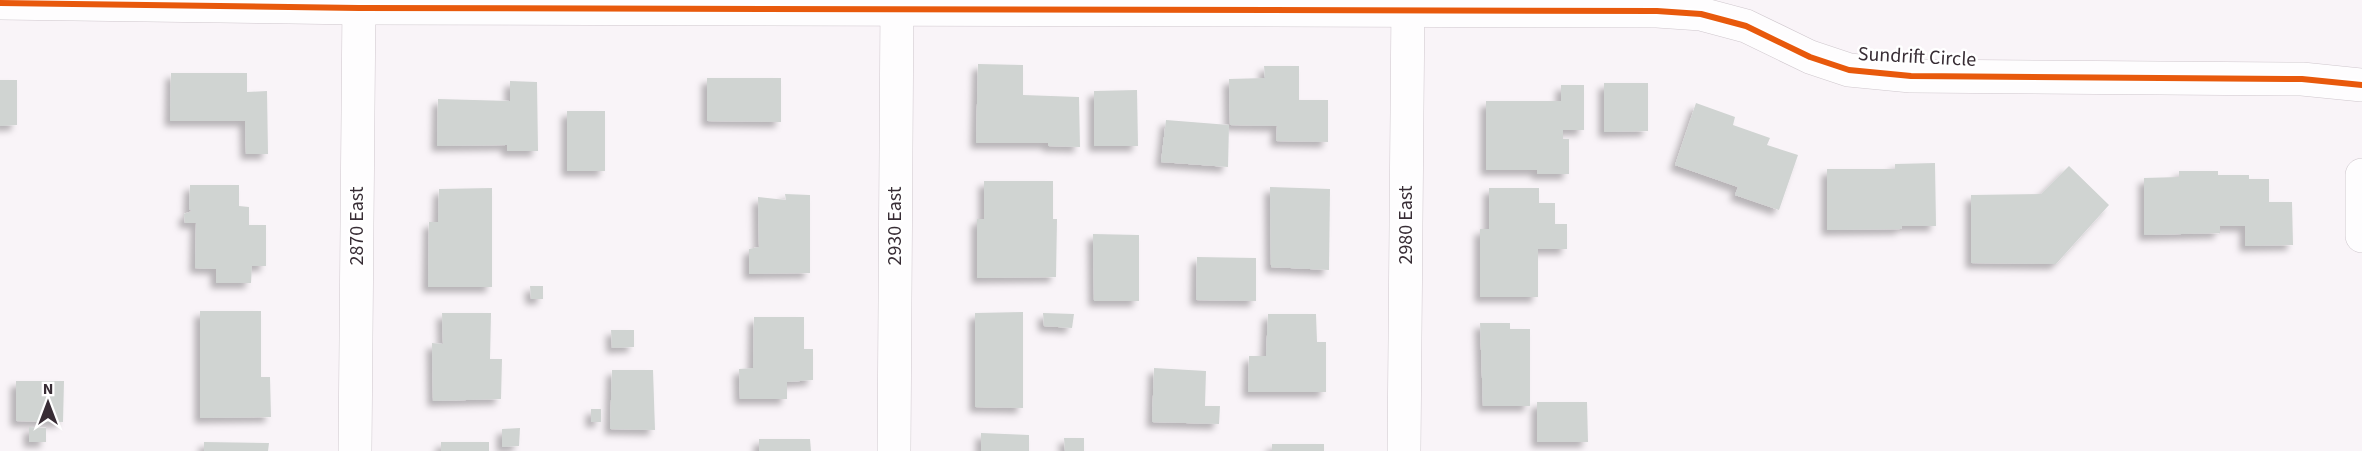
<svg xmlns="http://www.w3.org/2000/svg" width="2362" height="451" font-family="'Source Sans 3',sans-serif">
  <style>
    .building { fill: #d0d4d2; filter: url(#shadow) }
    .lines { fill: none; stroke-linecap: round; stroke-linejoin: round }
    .minor-casing { stroke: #cfc7cd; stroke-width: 34 }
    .minor { stroke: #fefdfe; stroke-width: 33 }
    .cycleway-casing { stroke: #fff; stroke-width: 10 }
    .cycleway { stroke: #e8590c; stroke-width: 6 }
    .labels { text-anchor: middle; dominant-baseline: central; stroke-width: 5; stroke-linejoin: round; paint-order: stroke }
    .street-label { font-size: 20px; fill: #382d35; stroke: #fff }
  </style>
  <defs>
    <filter id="shadow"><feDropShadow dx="-5.5" dy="5.5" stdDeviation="3" flood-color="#0004"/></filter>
  </defs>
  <rect width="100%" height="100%" fill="#f9f4f8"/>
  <g class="building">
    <path d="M978 64 1023 65V95L1079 97 1080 147 1048 146V143H976Z"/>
    <path d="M1264 66H1299V100H1328V142L1276 141 1277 126 1230 125 1229 79 1265 78Z"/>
    <path d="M171 73H247V92L267 91 268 154H246L245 121H170Z"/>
    <path d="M707 78H781V122L707 121Z"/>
    <path d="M0 80H17V125L0 126Z"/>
    <path d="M510 81 537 82 538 151H507V145L437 146 438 99 510 101Z"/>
    <path d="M1604 83H1648V131L1604 132Z"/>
    <path d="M1561 85H1584V130H1563V139H1569V174H1537V170H1486V101H1561Z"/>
    <path d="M1137 90 1138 146H1094V91Z"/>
    <path d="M1696 103 1735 117 1733 125 1770 138 1767 145 1798 155 1779 210 1735 195 1738 187 1675 165Z"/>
    <rect x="567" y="111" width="38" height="60"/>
    <path d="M1166 120 1229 125 1228 167 1161 162Z"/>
    <path d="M1935 163 1936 226H1902L1901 229 1827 230V169H1895V164Z"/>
    <path d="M2069 166 2109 205 2056 264 1971 263V195L2041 194Z"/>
    <path d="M2179 171H2218V175H2249V179H2269V202H2292L2293 245 2245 246V226H2220V233L2144 235V178L2179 177Z"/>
    <path d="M984 181H1053V219H1057L1056 277 977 278V219H984Z"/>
    <path d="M190 185H239V206L249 207V225H266V266H252L251 283H216V269L195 268 196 223H185L184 214 192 211 189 209Z"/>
    <path d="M1270 187 1330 189 1329 270 1271 267Z"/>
    <path d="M492 188V287H428L429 222H438L439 189Z"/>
    <path d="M1489 188H1539V203H1555V224H1567V249H1538V297H1480V229H1489Z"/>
    <path d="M785 194 810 195V273L749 274V249L759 247 758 197 786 200Z"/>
    <path d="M1093 234 1139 235V301H1094Z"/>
    <path d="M1197 257 1256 258V301L1196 300Z"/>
    <path d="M530 286H543V299H531Z"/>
    <path d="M200 311H261V377H270L271 417 200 418Z"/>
    <path d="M1023 312V408L975 407V313Z"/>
    <path d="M442 313H491L490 359H502L501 399 433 401 432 343 443 344Z"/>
    <path d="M1043 313 1074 314 1072 328 1044 326Z"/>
    <path d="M1268 314H1316L1317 342H1326V392H1248L1249 356H1266Z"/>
    <path d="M754 317H804V349H813V380L787 382V399H740L739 369 753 368Z"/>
    <path d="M1480 323H1510V329H1530V406H1483Z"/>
    <path d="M611 330H634V347L612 348Z"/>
    <path d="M1154 368 1206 371 1205 406H1220L1219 424 1152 422Z"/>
    <path d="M612 370H653L655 430 610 429Z"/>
    <path d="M16 381H64L63 422 16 421Z"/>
    <path d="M1537 402H1587L1588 442H1537Z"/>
    <rect x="591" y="409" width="10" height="13"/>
    <path d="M29 427 46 428V442H29Z"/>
    <path d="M520 428 519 446 502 447V429Z"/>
    <path d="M981 433 1029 435V451H981Z"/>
    <path d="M1064 438H1084V451H1065Z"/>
    <path d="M759 439H810L811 451H759Z"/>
    <path d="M204 442 269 443 268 451H204Z"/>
    <rect x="441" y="442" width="48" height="9"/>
    <rect x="1272" y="444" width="52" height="7"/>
  </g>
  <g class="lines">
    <g class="minor-casing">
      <g id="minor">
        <path d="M0 3 359 8 1657 11 1701 14 1746 26 1810 57 1849 70 1911 76 2302 79 2362 85"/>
        <path d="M2362 175V236"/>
        <path d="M355 451 359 0"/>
        <path d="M894 451 897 0"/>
        <path d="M1404 451 1408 0"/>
      </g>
    </g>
    <use href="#minor" class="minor"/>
    <g class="cycleway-casing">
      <path id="cycleway" d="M0 3 359 8 1657 11 1701 14 1746 26 1810 57 1849 70 1911 76 2302 79 2362 85"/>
    </g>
    <use href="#cycleway" class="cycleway"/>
  </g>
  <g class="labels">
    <g class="street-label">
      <text transform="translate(1917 57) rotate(3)">Sundrift Circle</text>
      <text transform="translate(1406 225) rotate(-90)">2980 East</text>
      <text transform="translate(357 226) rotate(-90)">2870 East</text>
      <text transform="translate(895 226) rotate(-90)">2930 East</text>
    </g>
  </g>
  <g transform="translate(48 403)" stroke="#ffffff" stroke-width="4.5" paint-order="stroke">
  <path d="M0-4.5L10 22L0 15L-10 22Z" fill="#382d35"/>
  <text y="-9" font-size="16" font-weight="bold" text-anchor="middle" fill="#382d35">N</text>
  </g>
</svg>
